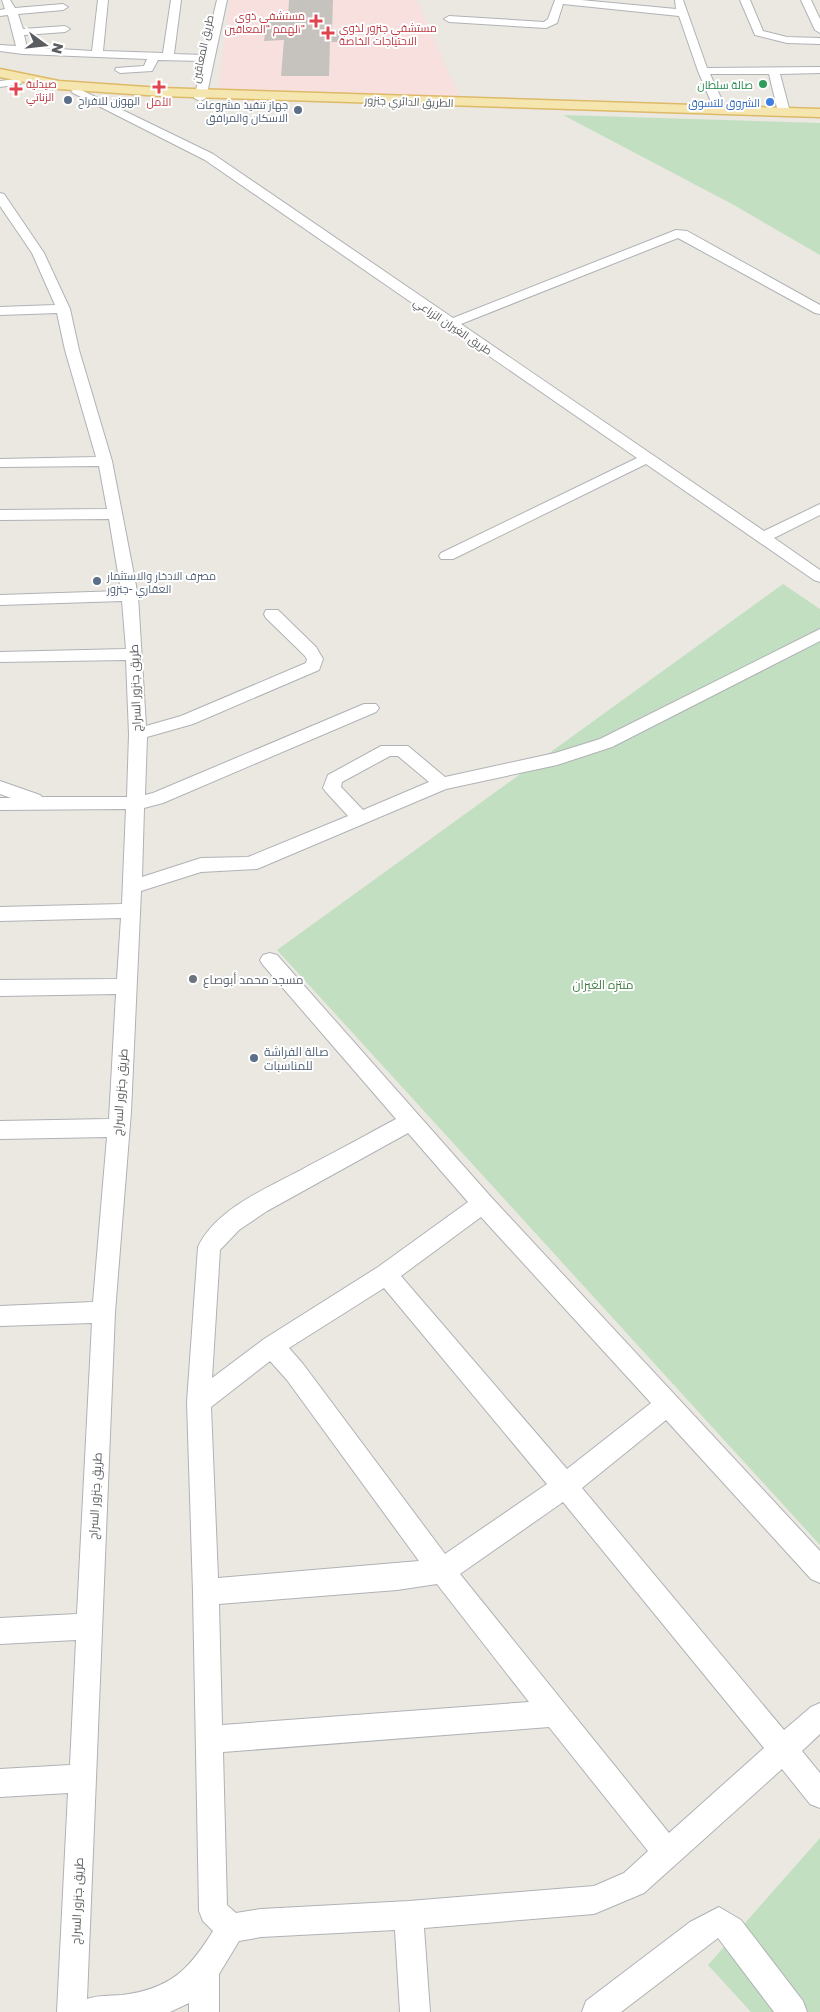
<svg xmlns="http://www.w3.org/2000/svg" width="820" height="2012" font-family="'Golos Text',Cairo,sans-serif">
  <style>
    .medical { fill: #f7e0de }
    .green { fill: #c2dfc1 }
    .building { fill: #c6c3be }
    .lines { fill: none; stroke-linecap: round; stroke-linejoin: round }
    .minor-casing { stroke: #afb2b5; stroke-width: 2 }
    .major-casing { stroke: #deb967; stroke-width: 3 }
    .minor { fill: #fff; fill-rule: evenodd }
    .major { fill: #f4e6ae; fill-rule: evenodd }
    .health-dot { fill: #e0444e; stroke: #fff; stroke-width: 2 }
    .leisure-dot { fill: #2e9e5b; stroke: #fff; stroke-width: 2 }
    .service-dot { fill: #5c6f8a; stroke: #fff; stroke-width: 2 }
    .shop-dot { fill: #3f7fe0; stroke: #fff; stroke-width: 2 }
    .worship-dot { fill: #6b7280; stroke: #fff; stroke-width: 2 }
    .labels { text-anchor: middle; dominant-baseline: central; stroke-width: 4; stroke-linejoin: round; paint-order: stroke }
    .far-health-label { font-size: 11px; fill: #be3a42; stroke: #fff; text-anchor: start }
    .far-street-label { font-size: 11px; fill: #5a5d60; stroke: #fff }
    .far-leisure-label { font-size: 11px; fill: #27864d; stroke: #fff; text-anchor: end }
    .far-service-label { font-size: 11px; fill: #4e5e75; stroke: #fff; text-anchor: start }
    .far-shop-label { font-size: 11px; fill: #366cbe; stroke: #fff; text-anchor: end }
    .street-label { font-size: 12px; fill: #5a5d60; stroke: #fff }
    .worship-label { font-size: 12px; fill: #5b616d; stroke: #fff; text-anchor: start }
    .park-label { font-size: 12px; fill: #3e7b3f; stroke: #fff }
    .service-label { font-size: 12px; fill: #4e5e75; stroke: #fff; text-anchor: start }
  </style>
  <rect width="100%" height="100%" fill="#ebe8e2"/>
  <path class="medical" d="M230 0H417L462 103 218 90Z"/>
  <g class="green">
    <path d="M563 115 820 123V255L732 204Z"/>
    <path d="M783 584 820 609V1545L277 950Z"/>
    <path d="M820 1838V2012H751L708 1965Z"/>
  </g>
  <path class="building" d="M289 0H333L332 30H348L347 42H330L329 76H281L284 40 264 41 267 18H288Z"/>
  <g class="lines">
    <g class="minor-casing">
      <g id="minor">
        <path d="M2 0H10L15 8 63 4 68 7 63 10 18 14 23 29 65 26 70 29 65 32 24 35 27 47 92 51 98 0H108L103 51 163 53 171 0H181L174 54 204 55 217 0H227L206 98 200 101 194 98 203 61 158 60 152 71 120 73 115 70 116 68 144 66 147 59 23 54 0 51V45L16 46 8 15 0 16V10L5 9Z"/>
        <path d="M555 0H581L676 9 675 0H683L707 68 820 67V73L780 74 790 112 784 115 778 112 769 74H710L727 111 721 114 715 111 698 71 679 16 563 4 557 23 546 28 449 22 444 19 449 16 544 22 548 19Z"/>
        <path d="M740 0H750L763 31 787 37 820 38V44L787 43 755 35Z"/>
        <path d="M801 0H811L820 19V33L815 30Z"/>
        <path d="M16 79 22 82 20 84 0 87V81Z"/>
        <path d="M77 88 213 154 453 318 676 230 687 231 820 305V314L815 313 678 238 461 324 764 531 820 504V515L774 538 820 570V582L814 580 646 464 453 559H441L439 556 441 553 637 458 205 160 73 93 71 91Z"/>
        <path d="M0 193 4 194 44 253 70 309 79 350 112 461 138 596 146 726 181 716 306 663 307 659 304 655 266 618 264 614 266 610H278L316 647 323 659 319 670 193 724 147 737 145 795 153 793 364 704H376L379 708 376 712 163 803 144 808 142 877 201 858 248 857 348 816 326 792 323 788 328 775 381 746H408L445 777 555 753 600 739 820 629V641L612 747 557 765 446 789 257 869 201 872 141 891 131 1112 115 1312 87 1999C98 1995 111 1996 122 1995 170 1989 189 1970 213 1931L203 1921 199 1911 193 1592 187 1402 198 1247C217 1207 271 1187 308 1166 337 1151 366 1135 396 1119L263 965 260 960 263 955 270 953 277 955 491 1197 820 1551V1583L811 1579 666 1420 582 1488 784 1730 811 1707 820 1703V1734L802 1751 820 1773V1808L810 1804 782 1769 644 1893 594 1914 424 1928 430 2012H400L395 1930 261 1937 239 1941 219 1974V2012H189V2003L170 2012H57L68 1793 0 1797V1769L70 1765 76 1640 0 1644V1618L77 1614 92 1323 0 1326V1306L93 1302 107 1137 0 1139V1121L109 1119 116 994 0 996V980L117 979 121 918 0 921V907L122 904 126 809 0 810V798H11L0 794V781L40 795 42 797H127L129 734 126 660 0 662V652L126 649 122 601 0 605V595L121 591 109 519 0 520V510L107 509 99 466 0 467V459L96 457 65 350 57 313 0 315V307L55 305 32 253 0 206ZM390 756H398L429 782 363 810 341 787 342 782ZM408 1133 468 1202 378 1267 264 1339 212 1378 220 1250 239 1230 267 1211ZM481 1217 651 1403 567 1469 401 1276ZM384 1288 547 1484 445 1554 303 1364 289 1348ZM270 1361 287 1380 419 1561 218 1578 211 1407ZM563 1502 764 1748 669 1833 460 1574ZM437 1584 529 1702 222 1725 219 1604 397 1590ZM549 1727 648 1851 624 1873 594 1886 409 1901 261 1909 236 1913 227 1905 223 1752Z"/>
        <path d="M719 1907 741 1920 803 2001 807 2012H774L718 1938 621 2012H582L586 2001 690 1922Z"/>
      </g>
    </g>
    <g class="major-casing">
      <path id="major" d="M0 69 59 81 161 88 820 109V117L161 96 59 89 0 77Z"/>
    </g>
    <use href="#minor" class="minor"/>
    <use href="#major" class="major"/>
  </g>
  <g class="health-dot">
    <path d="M313.5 13.5h5v5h5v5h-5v5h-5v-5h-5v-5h5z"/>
    <path d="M325.5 25.5h5v5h5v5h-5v5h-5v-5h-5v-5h5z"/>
    <path d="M156.5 79.5h5v5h5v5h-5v5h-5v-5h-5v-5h5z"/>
    <path d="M13.5 81.5h5v5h5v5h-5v5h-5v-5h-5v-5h5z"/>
  </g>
  <circle class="leisure-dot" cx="763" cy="84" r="5"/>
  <g class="service-dot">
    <circle cx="68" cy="100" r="5"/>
    <circle cx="298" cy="110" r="5"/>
    <circle cx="97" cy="581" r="5"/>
    <circle cx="254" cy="1058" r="5"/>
  </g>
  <circle class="shop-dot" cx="770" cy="102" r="5"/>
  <circle class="worship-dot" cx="193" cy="979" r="5"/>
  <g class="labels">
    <g class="far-health-label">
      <text x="305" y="15" text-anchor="end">مستشفى ذوي<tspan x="305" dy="13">الهمم "المعاقين"</tspan></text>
      <text x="339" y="27">مستشفي جنزور لذوي<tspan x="339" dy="13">الاحتياجات الخاصة</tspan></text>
      <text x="26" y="83">صيدلية<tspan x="26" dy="13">الزناتي</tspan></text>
      <text x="159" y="101" text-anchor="middle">الأمل</text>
    </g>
    <g class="far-street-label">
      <text transform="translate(202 49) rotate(-78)">طريق المعاقين</text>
      <text transform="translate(409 101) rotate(2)">الطريق الدائري جنزور</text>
      <text transform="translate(453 326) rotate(34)">طريق الغيران الزراعي</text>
    </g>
    <g class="far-leisure-label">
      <text x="753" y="84">صالة سلطان</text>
    </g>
    <g class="far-service-label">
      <text x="78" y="100">الهوزن للافراح</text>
      <text x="288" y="104" text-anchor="end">جهاز تنفيذ مشروعات<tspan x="288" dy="13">الاسكان والمرافق</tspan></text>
      <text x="107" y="575">مصرف الادخار والاستثمار<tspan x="107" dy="13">العقاري -جنزور</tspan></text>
    </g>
    <g class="far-shop-label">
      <text x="760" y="102">الشروق للتسوق</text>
    </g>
    <g class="street-label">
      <text transform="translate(135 688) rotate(-92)">طريق جنزور السراج</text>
      <text transform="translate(120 1092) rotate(-86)">طريق جنزور السراج</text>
      <text transform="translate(95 1496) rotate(-87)">طريق جنزور السراج</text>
      <text transform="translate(77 1901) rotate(-88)">طريق جنزور السراج</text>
    </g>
    <g class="worship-label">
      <text x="203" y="979">مسجد محمد أبوصاع</text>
    </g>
    <g class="park-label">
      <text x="603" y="984">منتزه الغيران</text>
    </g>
    <g class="service-label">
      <text x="264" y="1051">صالة الفراشة<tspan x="264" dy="14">للمناسبات</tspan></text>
    </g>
  </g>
  <g transform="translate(45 45) rotate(105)" stroke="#ffffff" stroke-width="4" paint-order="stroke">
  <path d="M0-4L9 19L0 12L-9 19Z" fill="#5a5d60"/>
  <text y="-8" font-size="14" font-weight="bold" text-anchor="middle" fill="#5a5d60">N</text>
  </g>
</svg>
